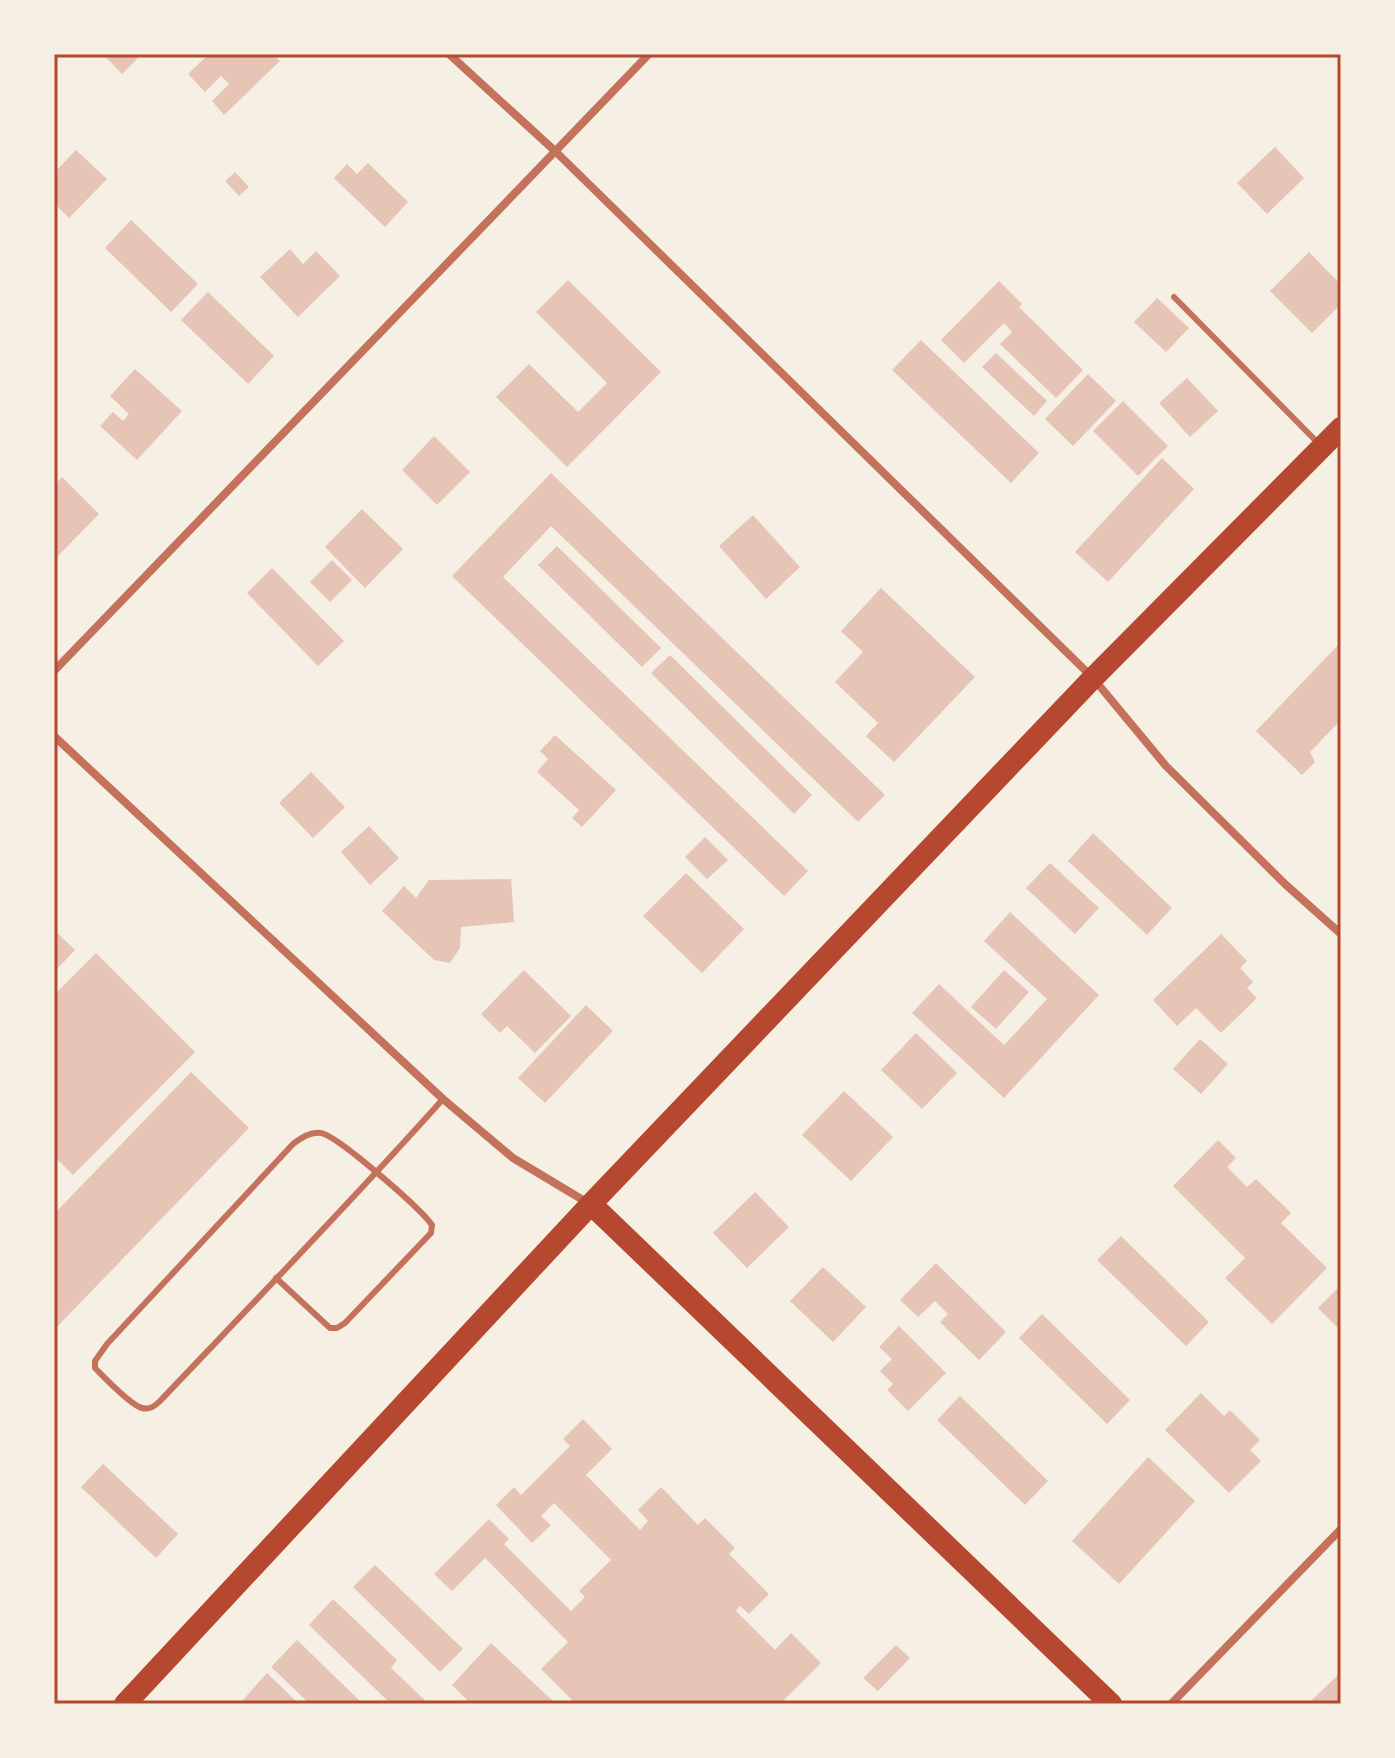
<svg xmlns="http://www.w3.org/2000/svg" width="1395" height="1758" font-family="'Space Grotesk',sans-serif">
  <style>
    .building { fill: #e6c5b7 }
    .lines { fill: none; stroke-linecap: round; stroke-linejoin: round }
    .service { stroke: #c5725c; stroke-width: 6 }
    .minor { stroke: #c5725c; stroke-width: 8 }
    .trunk { stroke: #b5482f; stroke-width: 22 }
    .neatline { fill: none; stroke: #b5482f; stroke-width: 3 }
  </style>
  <rect width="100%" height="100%" fill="#f6efe4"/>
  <g class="building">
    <path d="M103 54H142L122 74Z"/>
    <path d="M209 54H273L280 61 224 115 212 101 229 84 221 76 205 92 188 74Z"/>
    <path d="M1275 147 1304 178 1267 214 1237 183Z"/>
    <path d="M76 150 107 179 69 218 54 203V173Z"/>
    <path d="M368 163 408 202 385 227 334 178 347 164 357 174Z"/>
    <path d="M235 172 249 187 239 196 225 181Z"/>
    <path d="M131 220 198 284 171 312 105 248Z"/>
    <path d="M290 249 303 264 316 251 340 276 298 317 260 277Z"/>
    <path d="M1309 252 1341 285V304L1312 333 1270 291Z"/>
    <path d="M568 280 661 372 567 467 496 397 529 364 578 412 607 383 536 312Z"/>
    <path d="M999 281 1022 304 1019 307 1083 370 1056 398 1000 344 1012 332 1004 323 964 363 941 340Z"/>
    <path d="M208 292 274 356 248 384 181 320Z"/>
    <path d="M1157 298 1189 328 1166 352 1134 322Z"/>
    <path d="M921 340 1039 453 1011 483 892 370Z"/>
    <path d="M996 353 1047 401 1034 416 982 367Z"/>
    <path d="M135 369 182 411 137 460 100 426 113 412 123 421 129 414 110 396Z"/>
    <path d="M1088 374 1116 401 1073 446 1045 419Z"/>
    <path d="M1187 378 1218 411 1190 437 1159 403Z"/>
    <path d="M1123 401 1168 446 1138 476 1093 431Z"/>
    <path d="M434 436 470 472 437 505 402 470Z"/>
    <path d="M1162 458 1194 489 1108 582 1075 552Z"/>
    <path d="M551 473 885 795 858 822 551 526 503 577 808 871 784 896 452 576Z"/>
    <path d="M62 477 99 514 54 560V485Z"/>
    <path d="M362 509 403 549 365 588 325 547Z"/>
    <path d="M753 515 800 567 766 599 719 546Z"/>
    <path d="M557 546 661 648 642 667 538 565Z"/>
    <path d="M332 560 352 580 330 602 310 582Z"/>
    <path d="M272 568 344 641 318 666 247 593Z"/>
    <path d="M881 588 975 677 894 762 866 736 878 723 835 682 863 652 841 631Z"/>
    <path d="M1341 642V720L1310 752 1315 762 1302 775 1256 731Z"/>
    <path d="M670 655 812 795 794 814 651 673Z"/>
    <path d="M555 735 616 790 582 827 572 818 579 810 537 772 548 759 540 751Z"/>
    <path d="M311 772 345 807 313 838 279 803Z"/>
    <path d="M369 826 399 858 370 885 341 852Z"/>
    <path d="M1093 833 1172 908 1147 935 1068 861Z"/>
    <path d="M705 837 728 860 707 879 685 857Z"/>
    <path d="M1050 863 1099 908 1075 934 1026 888Z"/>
    <path d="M686 873 744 929 702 973 643 916Z"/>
    <path d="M511 879 514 922 461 927 460 948 450 963 434 960 382 911 404 886 416 898 429 880Z"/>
    <path d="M1010 912 1099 995 1004 1098 912 1013 939 984 1004 1045 1047 999 984 941Z"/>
    <path d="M54 930 75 950 57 969 54 966Z"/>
    <path d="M1221 934 1247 961 1240 968 1253 982 1247 988 1257 998 1221 1033 1196 1008 1177 1026 1153 1000Z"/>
    <path d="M96 953 195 1052 73 1175 54 1156V995Z"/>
    <path d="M524 970 571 1016 535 1053 507 1026 500 1033 481 1014Z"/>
    <path d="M1004 970 1029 992 996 1029 971 1007Z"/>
    <path d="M586 1005 613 1031 545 1103 518 1078Z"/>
    <path d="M916 1033 957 1073 922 1109 881 1070Z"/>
    <path d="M1200 1039 1228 1064 1201 1094 1173 1069Z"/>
    <path d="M191 1072 249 1128 54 1330V1214Z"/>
    <path d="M844 1091 893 1137 851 1181 802 1135Z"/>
    <path d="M1218 1140 1236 1158 1227 1167 1247 1187 1256 1179 1291 1213 1281 1223 1327 1268 1272 1324 1225 1278 1245 1258 1173 1186Z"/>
    <path d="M755 1192 789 1227 747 1268 713 1233Z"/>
    <path d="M1121 1236 1209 1322 1186 1346 1097 1260Z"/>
    <path d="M936 1263 1006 1332 979 1360 940 1322 948 1314 935 1301 918 1317 900 1300Z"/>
    <path d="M823 1267 866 1307 833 1342 790 1301Z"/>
    <path d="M1341 1285V1331L1318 1308Z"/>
    <path d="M1042 1314 1130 1400 1107 1424 1019 1338Z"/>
    <path d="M899 1326 946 1373 908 1411 887 1390 893 1384 880 1371 892 1359 879 1347Z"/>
    <path d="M1201 1393 1224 1416 1230 1410 1260 1440 1250 1450 1261 1461 1229 1493 1165 1430Z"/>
    <path d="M960 1396 1048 1481 1025 1505 937 1420Z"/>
    <path d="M583 1419 612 1449 586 1475 640 1530 648 1521 638 1510 661 1487 698 1525 705 1518 735 1548 729 1554 769 1594 749 1614 740 1606 736 1611 775 1650 791 1633 821 1663 780 1704H576L541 1669 568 1642 485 1558 452 1591 434 1574 489 1519 509 1539 504 1544 571 1611 585 1597 579 1591 611 1560 554 1503 541 1516 551 1525 532 1543 496 1505 514 1487 521 1495 570 1446 563 1439Z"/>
    <path d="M1148 1457 1195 1501 1119 1584 1072 1541Z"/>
    <path d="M103 1464 178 1534 156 1558 81 1487Z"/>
    <path d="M375 1565 463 1649 440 1672 353 1587Z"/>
    <path d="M333 1599 397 1660 391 1668 429 1704H391L309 1625Z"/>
    <path d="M297 1640 363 1704H310L271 1667Z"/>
    <path d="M491 1643 556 1704H471L452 1685Z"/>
    <path d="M896 1645 910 1658 878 1691 863 1678Z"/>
    <path d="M267 1673 299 1704H245L242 1701Z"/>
    <path d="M1339 1674 1341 1704H1313L1311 1701Z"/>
  </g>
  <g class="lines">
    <g class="service">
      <path d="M1174 297 1320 445"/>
      <path d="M276 1278 330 1328H337L345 1323 431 1233 432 1225C421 1209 338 1136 321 1133 311 1131 301 1138 293 1144L107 1344 95 1361V1368C104 1377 130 1405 142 1408 150 1410 155 1406 160 1401 255 1301 351 1202 443 1099"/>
    </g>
    <g class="minor">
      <path d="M449 54 555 151 1093 678 1166 766 1285 884 1341 934"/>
      <path d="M54 671 649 54"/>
      <path d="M54 736 443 1099 513 1158 588 1203"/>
      <path d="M1171 1704 1341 1529"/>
    </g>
    <g class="trunk">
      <path d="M591 1204 1111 1704"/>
      <path d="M125 1704 591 1204 1093 678 1341 428"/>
    </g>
  </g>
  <rect width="1395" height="1758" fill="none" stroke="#f6efe4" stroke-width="112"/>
  <rect x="56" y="56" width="1283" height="1646" class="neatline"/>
</svg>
